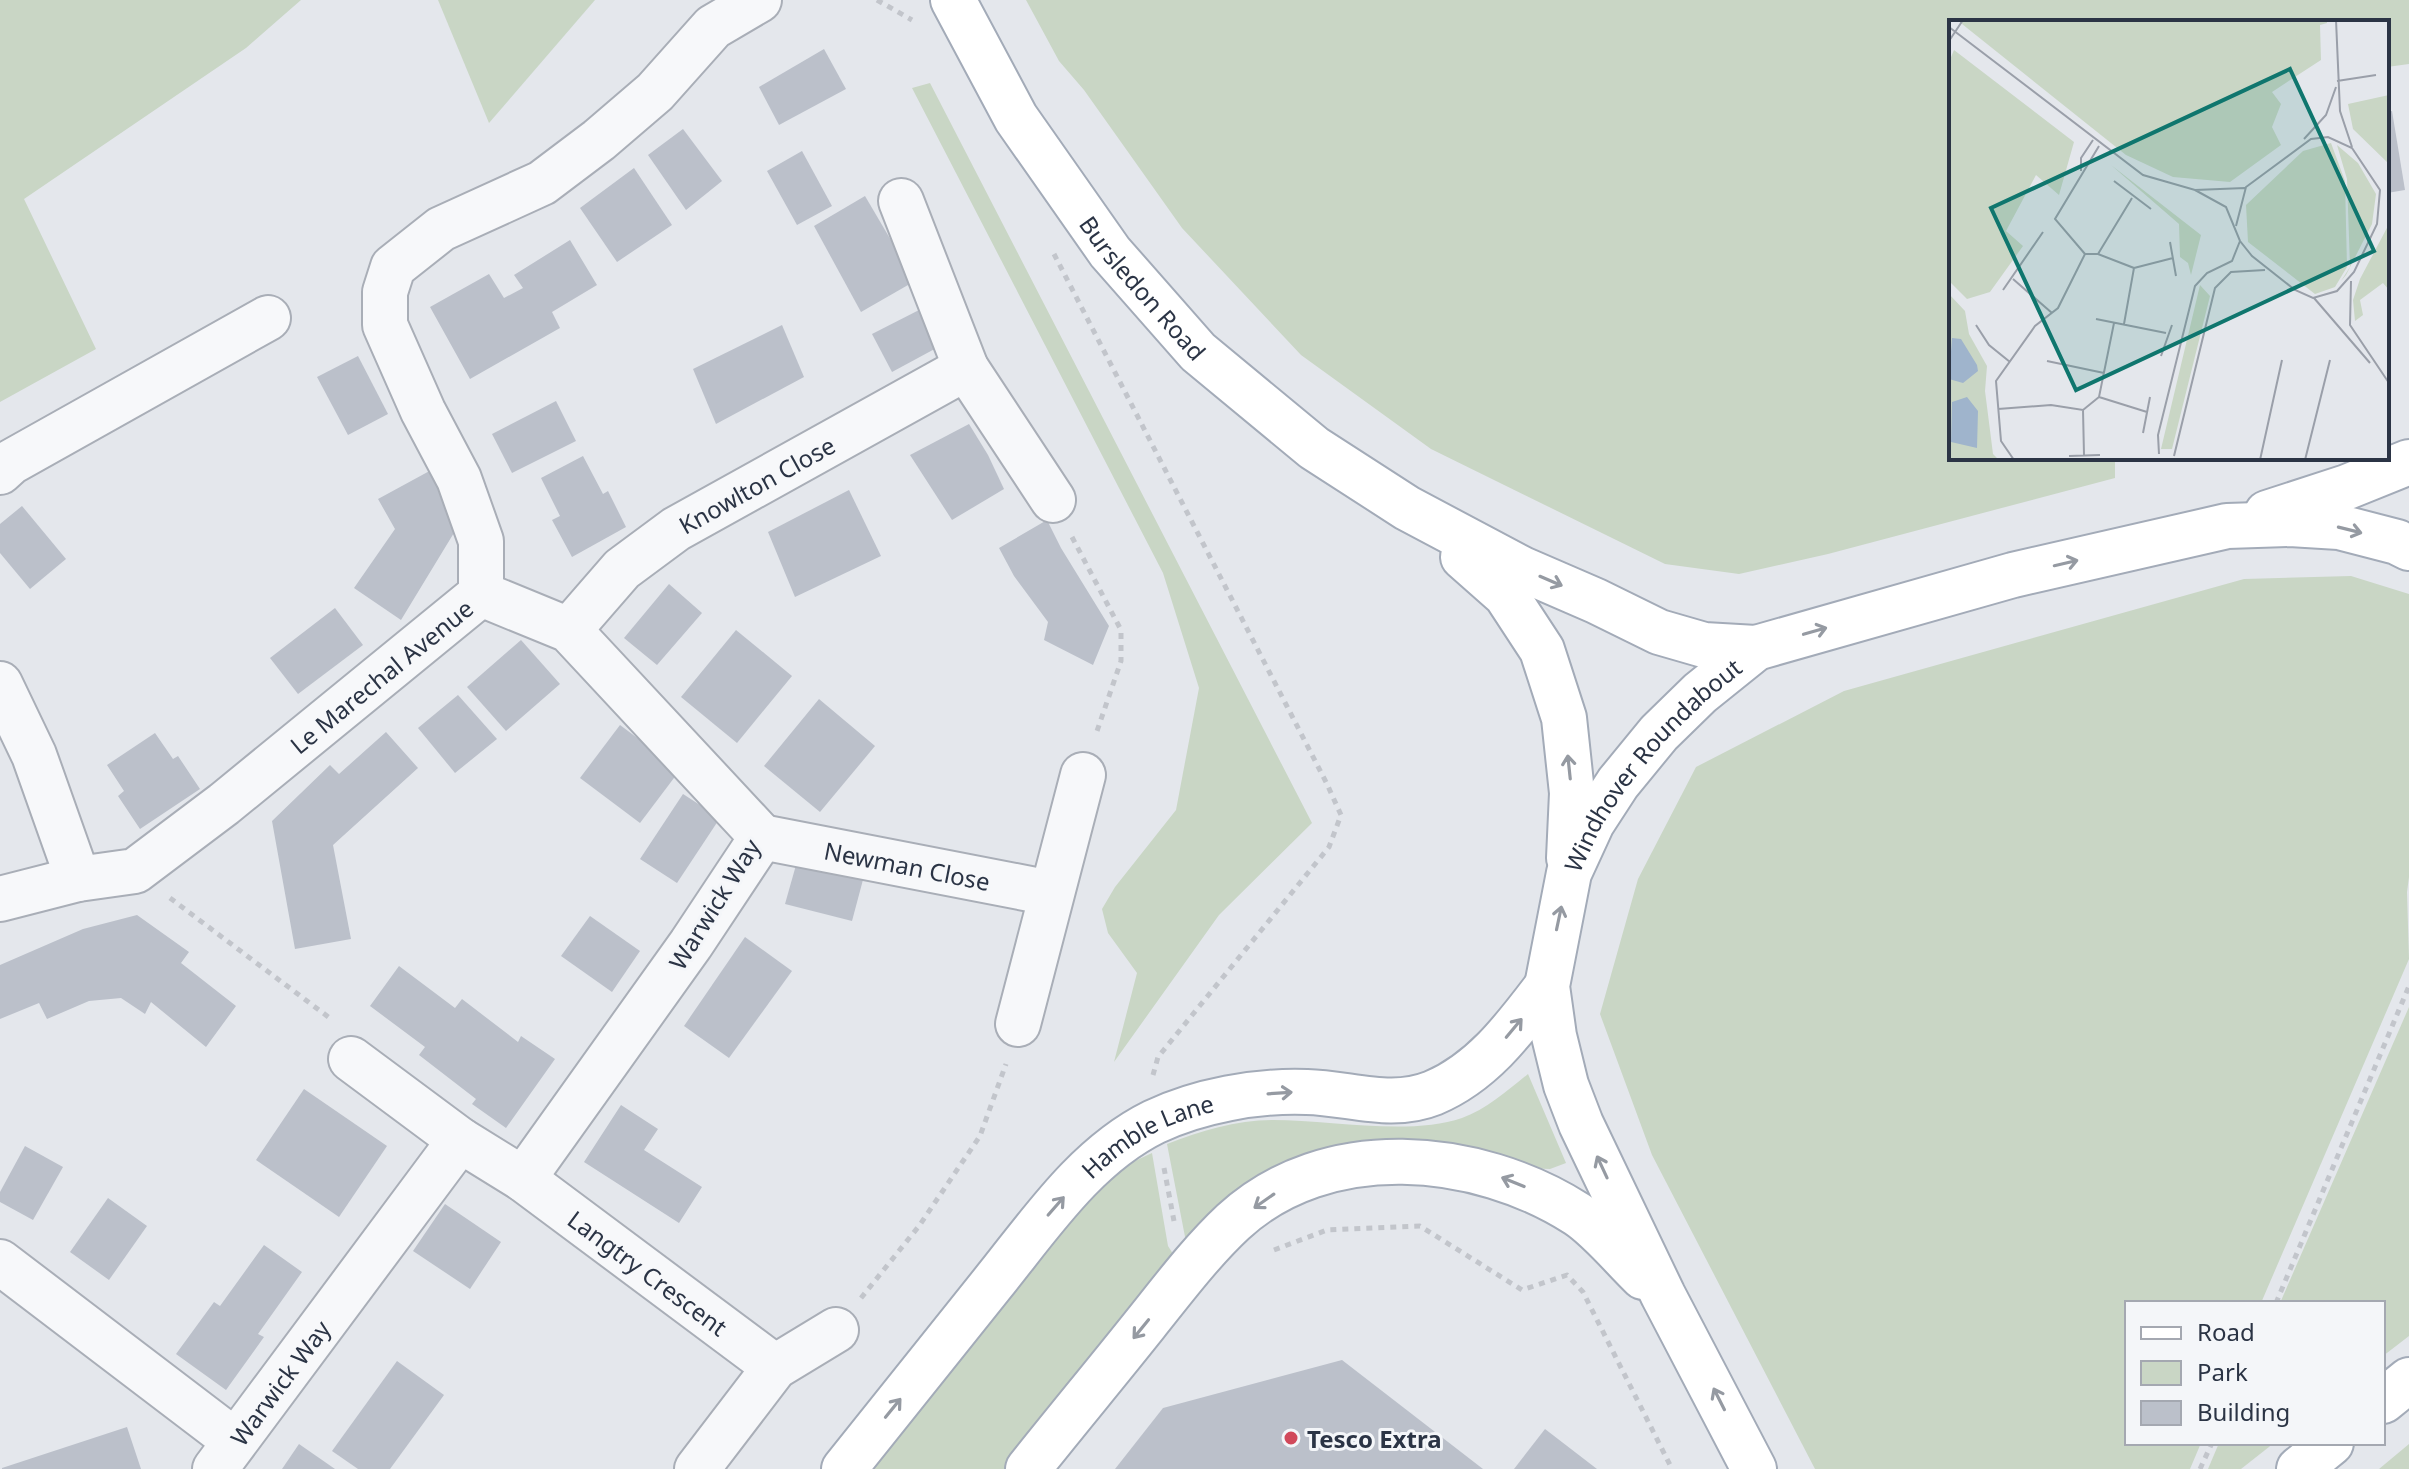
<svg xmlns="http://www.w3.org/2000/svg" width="2409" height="1469" font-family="'Noto Sans',sans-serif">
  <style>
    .green { fill: #c9d6c5 }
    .building { fill: #bbc0ca }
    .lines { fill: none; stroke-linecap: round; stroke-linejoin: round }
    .minor-casing { stroke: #a9aeb7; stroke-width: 48 }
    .major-casing { stroke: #a3abb8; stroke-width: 48 }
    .path { stroke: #c2c5cb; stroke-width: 5; stroke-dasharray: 6 6; stroke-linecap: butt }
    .minor { stroke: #f7f8fa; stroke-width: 44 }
    .major { stroke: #fff; stroke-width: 44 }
    .oneway { stroke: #959aa2 }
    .poi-dot { fill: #d1495b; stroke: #f4f6f9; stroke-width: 3 }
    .labels { text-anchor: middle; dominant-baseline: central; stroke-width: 6; stroke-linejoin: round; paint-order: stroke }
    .street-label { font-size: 24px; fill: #2b3445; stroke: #f4f6f9 }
    .poi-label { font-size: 24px; font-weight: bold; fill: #2b3445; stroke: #f4f6f9; text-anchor: start }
    .inset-road { fill: none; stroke: #9a9fa9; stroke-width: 2 }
    .view { fill: #0f766e; fill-opacity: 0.15; stroke: #0f766e; stroke-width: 4 }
    .inset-edge { fill: none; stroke: #2b3445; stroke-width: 4 }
  </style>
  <rect width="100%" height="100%" fill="#e4e7ec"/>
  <g class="green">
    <path d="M0 0H301L246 48 24 199 96 349 0 402Z"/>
    <path d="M438 0H595L489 123Z"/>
    <path d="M1026 0H2409V64L2387 67V22H1951V458H2115V478L1828 554 1739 574 1665 564 1431 449 1301 355 1182 228 1084 90 1059 61Z"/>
    <path d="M930 83 1312 823 1219 915 1114 1062 1137 973 1108 933 1102 909 1115 887 1176 810 1199 688 1163 573 912 88Z"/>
    <path d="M2351 576 2409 594V877L2407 892 2409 959 2261 1303H2127V1443H2201L2190 1469H1815L1652 1155 1600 1014 1638 879 1696 767 1844 691 2244 579Z"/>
    <path d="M2409 1007V1336L2383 1356V1303H2280Z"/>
    <path d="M1528 1074 1566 1163 1550 1169 1524 1168 1468 1147 1422 1142 1187 1247 1167 1144C1201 1131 1236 1120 1273 1120 1329 1120 1410 1136 1462 1118 1487 1109 1507 1091 1528 1074Z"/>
    <path d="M1152 1153 1168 1246 1177 1260 1004 1469H869L1063 1224 1124 1166Z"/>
    <path d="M2219 1443H2274L2241 1469H2208Z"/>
    <path d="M2409 1444V1469H2379Z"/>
  </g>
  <g class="building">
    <path d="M824 49 846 89 779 125 759 87Z"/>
    <path d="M2392 111 2405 190 2387 193V112Z"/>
    <path d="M683 129 722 181 686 210 648 155Z"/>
    <path d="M802 151 832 206 797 225 767 171Z"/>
    <path d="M634 168 672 225 617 262 580 208Z"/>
    <path d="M865 196 915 281 861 312 814 226Z"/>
    <path d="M570 240 597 285 552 312 560 328 470 379 430 307 489 274 504 298 523 288 514 275Z"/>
    <path d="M923 308 942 345 892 372 872 334Z"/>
    <path d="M782 325 804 377 716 424 693 369Z"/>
    <path d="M358 356 388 414 348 435 317 377Z"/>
    <path d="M556 401 576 441 512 473 492 434Z"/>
    <path d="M969 424 988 455 1004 489 952 520 910 455Z"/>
    <path d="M583 456 603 494 608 491 626 527 572 557 552 520 560 516 541 478Z"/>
    <path d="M435 468 463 518 401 620 354 588 395 529 378 499Z"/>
    <path d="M849 490 881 556 795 597 768 532Z"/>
    <path d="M22 506 66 559 30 589 0 553V524Z"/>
    <path d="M1047 520 1061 548 1109 626 1093 665 1044 640 1048 622 1014 576 999 548Z"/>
    <path d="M669 584 702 613 657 665 624 638Z"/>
    <path d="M335 608 363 645 298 694 270 658Z"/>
    <path d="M736 630 792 676 737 743 681 697Z"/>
    <path d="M521 640 560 684 506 731 467 687Z"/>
    <path d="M458 695 497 739 455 773 418 728Z"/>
    <path d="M819 699 875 746 820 812 764 766Z"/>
    <path d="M620 725 680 770 640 823 580 778Z"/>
    <path d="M386 732 418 768 333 845 351 939 295 949 272 821 330 765 339 774Z"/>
    <path d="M155 733 173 759 178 756 200 789 140 829 118 796 124 791 107 765Z"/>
    <path d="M683 794 720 818 677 883 640 859Z"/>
    <path d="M798 858 864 876 852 921 785 904Z"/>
    <path d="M137 915 189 952 181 963 236 1006 206 1047 151 1002 145 1014 121 998 89 1001 47 1019 39 1003 0 1019V965L83 929Z"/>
    <path d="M590 916 640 951 612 992 561 956Z"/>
    <path d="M745 937 792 971 729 1058 684 1026Z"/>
    <path d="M399 966 455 1008 462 999 518 1042 521 1036 555 1059 506 1128 472 1104 476 1099 419 1055 425 1047 370 1006Z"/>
    <path d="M304 1089 387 1146 339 1217 256 1160Z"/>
    <path d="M621 1105 658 1129 644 1150 702 1187 679 1223 584 1162Z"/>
    <path d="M25 1146 63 1167 33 1220 0 1202V1192Z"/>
    <path d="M108 1198 147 1226 109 1280 70 1252Z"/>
    <path d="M445 1204 501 1242 470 1289 413 1251Z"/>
    <path d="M264 1245 302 1272 258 1334 264 1337 226 1390 176 1354 214 1302 220 1306Z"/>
    <path d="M1342 1360 1483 1469H1115L1163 1408Z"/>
    <path d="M397 1361 444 1395 390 1469H358L332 1451Z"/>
    <path d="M127 1427 141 1469H2V1468Z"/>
    <path d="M1545 1429 1597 1469H1514Z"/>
    <path d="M299 1444 335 1469H282Z"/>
  </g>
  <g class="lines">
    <g class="minor-casing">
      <g id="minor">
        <path d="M901 201 966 368 1053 500"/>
        <path d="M0 472 11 462 268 318"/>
        <path d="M481 594 569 630 762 837 691 944 523 1179"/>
        <path id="s1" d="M569 630 622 569 676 529 966 368"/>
        <path d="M0 684 34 755 78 879"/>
        <path id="s2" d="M762 837 1051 893"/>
        <path id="s3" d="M0 899 78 879 135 871 224 804 481 594V541L459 479 423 411 385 325V292L393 267 441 229 542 183 599 140 655 92 713 27 759 0"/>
        <path d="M1018 1024 1083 775"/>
        <path id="s4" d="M351 1059 460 1140 523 1179 775 1367"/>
        <path d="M0 1262 235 1441"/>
        <path id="s5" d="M215 1469 460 1140"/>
        <path d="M697 1469 775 1367 836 1330"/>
      </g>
    </g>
    <g class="major-casing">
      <g id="major">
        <path id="s6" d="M953 0 1016 118 1110 252 1198 352 1314 448 1407 508 1522 569 1596 601 1659 632 1704 645 1756 648"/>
        <path d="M2267 513 2347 487 2409 462"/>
        <path d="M1463 557 1506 595 1542 650 1564 718 1572 793 1569 858"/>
        <path d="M2383 1401 2409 1380"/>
        <path id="s7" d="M844 1469C893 1407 943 1346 992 1284 1039 1226 1085 1156 1154 1122 1198 1101 1257 1090 1307 1092 1350 1093 1391 1110 1433 1093 1483 1072 1515 1028 1547 986"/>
        <path d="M1028 1469C1067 1420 1107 1372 1146 1323 1174 1288 1201 1252 1233 1222 1326 1136 1477 1150 1577 1214 1600 1229 1623 1258 1643 1277"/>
        <path id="s8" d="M1754 1469 1663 1295 1581 1124 1566 1085 1554 1036 1547 986 1569 873 1592 823 1618 783 1659 733 1700 693 1756 648 2013 575 2227 526 2290 524 2339 527 2397 542 2409 548"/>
        <path d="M2299 1469 2331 1443"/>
      </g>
    </g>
    <g class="path">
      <path d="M877 0 912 20"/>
      <path d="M1054 254 1327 784 1341 815 1329 847 1158 1057 1153 1075"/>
      <path d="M1072 537 1121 630V661L1096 734"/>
      <path d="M170 898 331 1019"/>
      <path d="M1164 1168 1174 1221"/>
      <path d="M1274 1250 1327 1230 1420 1226 1522 1290 1567 1275 1583 1292 1672 1469"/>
      <path d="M861 1298 919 1226 980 1136 1006 1064"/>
      <path d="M2276 1303 2409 986"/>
      <path d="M2200 1469 2212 1443"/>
    </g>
    <use href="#minor" class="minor"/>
    <use href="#major" class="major"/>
  </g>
  <defs><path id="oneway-shaft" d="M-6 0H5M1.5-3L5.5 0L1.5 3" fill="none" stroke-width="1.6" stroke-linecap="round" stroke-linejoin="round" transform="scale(2)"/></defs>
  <g class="oneway">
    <use href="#oneway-shaft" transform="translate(2350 530) rotate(14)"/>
    <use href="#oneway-shaft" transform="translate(2066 563) rotate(-13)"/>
    <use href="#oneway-shaft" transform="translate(1551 581) rotate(23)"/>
    <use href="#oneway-shaft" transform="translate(1815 631) rotate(-16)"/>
    <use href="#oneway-shaft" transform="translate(1569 767) rotate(-96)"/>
    <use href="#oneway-shaft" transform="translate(1559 918) rotate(-78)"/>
    <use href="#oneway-shaft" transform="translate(1514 1028) rotate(-50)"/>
    <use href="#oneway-shaft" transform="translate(1280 1093) rotate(-4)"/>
    <use href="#oneway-shaft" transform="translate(1602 1167) rotate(-115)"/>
    <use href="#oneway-shaft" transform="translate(1513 1182) rotate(-158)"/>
    <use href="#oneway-shaft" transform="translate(1264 1201) rotate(145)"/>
    <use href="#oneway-shaft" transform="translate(1056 1206) rotate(-49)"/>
    <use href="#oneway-shaft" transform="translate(1141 1329) rotate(129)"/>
    <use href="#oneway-shaft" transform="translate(1719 1399) rotate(-117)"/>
    <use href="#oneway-shaft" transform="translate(893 1408) rotate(-51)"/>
  </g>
  <circle class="poi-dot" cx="1291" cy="1438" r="8"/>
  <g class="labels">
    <g class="street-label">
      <text stroke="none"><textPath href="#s6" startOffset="346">Bursledon Road</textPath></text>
      <text stroke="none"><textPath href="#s1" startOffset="240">Knowlton Close</textPath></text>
      <text stroke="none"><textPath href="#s3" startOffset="452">Le Marechal Avenue</textPath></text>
      <text stroke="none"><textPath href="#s8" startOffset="782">Windhover Roundabout</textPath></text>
      <text stroke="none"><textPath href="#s2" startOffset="148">Newman Close</textPath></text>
      <text transform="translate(714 904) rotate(-58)">Warwick Way</text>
      <text stroke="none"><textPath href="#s7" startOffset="456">Hamble Lane</textPath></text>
      <text stroke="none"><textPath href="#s4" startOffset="366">Langtry Crescent</textPath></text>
      <text stroke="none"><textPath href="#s5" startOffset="108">Warwick Way</textPath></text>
    </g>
    <g class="poi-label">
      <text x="1307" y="1438">Tesco Extra</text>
    </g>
  </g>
  <g transform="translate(1949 20)">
    <rect width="440" height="440" fill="#e4e7ec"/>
    <path d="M8 0H378V3L371 5 372 40 323 72 332 84 323 107 332 125 281 162 224 157 177 135ZM5 30 125 122 110 175 87 155 57 211 74 226 41 272 18 279 0 261V42ZM440 75V144L404 109 399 84ZM382 123 396 161 398 247 386 267 366 274 299 222 297 185 354 131ZM388 125 409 143 427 174 423 204 397 255 392 261 401 247 398 159ZM162 145 252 215 242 255 239 243 231 237 230 204ZM440 204V270L434 263 411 280 414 295 406 301 404 280 411 259ZM251 265 261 276 223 429H212ZM0 274 16 291 20 314 38 346 36 371 44 434 50 440H0Z" fill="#c9d6c5"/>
    <path d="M3 318 12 319 28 345 29 351 14 363 0 359ZM18 377 29 391 28 428 2 422 3 382Z" fill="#9fb4cc"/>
    <path class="inset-road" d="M387 0 391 91 403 127M0 7 194 155 246 170 296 168M0 21 14 0M388 61 427 55M355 119 377 95 387 67M132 151V138L144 120M165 161 202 189M246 170 277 187 291 221 303 236 346 270 364 278 388 271 405 252 428 204 431 170 403 128 379 117 362 119 297 167 287 206M221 222 227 256M136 234H149L185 248 175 304M149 234 183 178M185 248 224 238M64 259 103 293M402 261 401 305 440 363M54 270 94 212M365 278 421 343M147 299 217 313M27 305 40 325 61 342M212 336 223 305M98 341 155 353M150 377 198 392M49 389 102 385 134 390 150 377 165 303M134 390 135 435M194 413 201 377M210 434 209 415 246 266 258 253 283 241 291 221M120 436 151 435M225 436 266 268 282 252 316 250M65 440 52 421 47 361 86 306 109 288 136 234 106 199 150 126M311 440 333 340M356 440 381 340"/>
    <path class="view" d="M341 49 425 231 127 370 42 188Z"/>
    <rect width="440" height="440" class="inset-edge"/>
  </g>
  <rect x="2125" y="1301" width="260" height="144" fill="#f4f6f9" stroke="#a4a8b1" stroke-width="2"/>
  <rect x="2141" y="1327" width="40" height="12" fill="#ffffff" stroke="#a4a8b1" stroke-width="2"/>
  <text x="2197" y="1341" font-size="24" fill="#2b3445">Road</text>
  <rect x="2141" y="1361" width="40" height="24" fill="#c9d6c5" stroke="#a4a8b1" stroke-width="2"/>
  <text x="2197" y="1381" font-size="24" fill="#2b3445">Park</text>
  <rect x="2141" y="1401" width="40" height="24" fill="#bbc0ca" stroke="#a4a8b1" stroke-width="2"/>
  <text x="2197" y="1421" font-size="24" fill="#2b3445">Building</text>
</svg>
